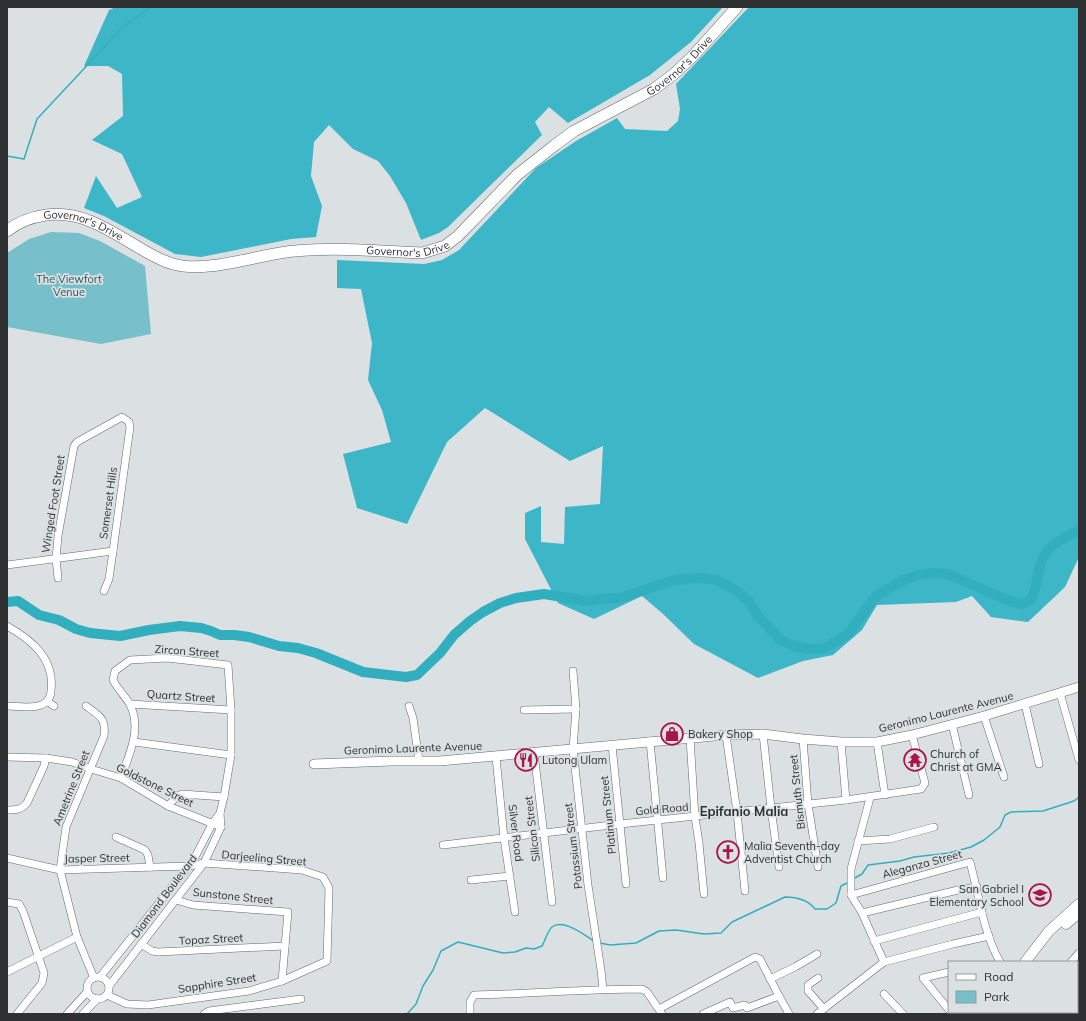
<svg xmlns="http://www.w3.org/2000/svg" width="1086" height="1021" font-family="Mulish,sans-serif">
  <style>
    .green { fill: #77bfca }
    .forest { fill: #3db6c7 }
    .lines { fill: none; stroke-linecap: round; stroke-linejoin: round }
    .stream { stroke: #32afbf; stroke-width: 1.5 }
    .river { stroke: #32afbf; stroke-width: 10 }
    .minor-casing { stroke: #636869; stroke-width: 8 }
    .tertiary-casing { stroke: #636869; stroke-width: 10 }
    .secondary-casing { stroke: #636869; stroke-width: 11 }
    .trunk-casing { stroke: #636869; stroke-width: 12 }
    .minor { stroke: #fff; stroke-width: 7 }
    .tertiary { stroke: #fff; stroke-width: 9 }
    .secondary { stroke: #fff; stroke-width: 10 }
    .trunk { stroke: #fff; stroke-width: 11 }
    .labels { text-anchor: middle; dominant-baseline: central; stroke-width: 3.5; stroke-linejoin: round; paint-order: stroke }
    .street-label { font-size: 11px; fill: #2e3031; stroke: #dbe1e2 }
    .park-label { font-size: 11px; fill: #275961; stroke: #dbe1e2 }
    .poi-label { font-size: 11px; fill: #2e3031; stroke: #dbe1e2; text-anchor: start }
    .quarter-label { font-size: 13px; font-weight: bold; fill: #2c3132; stroke: #dbe1e2 }
  </style>
  <rect width="100%" height="100%" fill="#dbe1e2"/>
  <path class="green" d="M51 232 79 233 100 241 145 266 151 334 101 344 7 327V253L29 239Z"/>
  <g class="forest">
    <path d="M116 7H723L691 42 650 75 568 123 549 107 535 122 542 135 448 227 439 233 421 240 406 203 390 176 378 161 353 149 329 125 314 142 311 176 322 206 316 237 291 239 201 257 175 254 104 216 84 208 96 176 117 208 142 197 122 154 92 140 123 116 122 74 108 66H84L109 10Z"/>
    <path d="M749 7H1079V557L1065 587 1028 622 991 617 972 596 956 602 877 605 862 630 833 655 803 661 758 678 694 644 662 613 642 596 594 619 558 603 525 539V513L541 506V542L564 544 565 507 600 504 603 446 570 461 485 408 447 442 407 524 357 508 343 454 391 442 382 410 368 380 372 343 361 289 337 288V260L424 264 442 260 459 250 536 168 576 141 617 118 625 129 667 131 678 121 680 109 676 84Z"/>
  </g>
  <g class="lines">
    <g class="stream">
      <path d="M7 156 24 159 37 119 123 27 151 7"/>
      <path d="M853 879 862 874 868 865 900 861 914 857 949 853 971 847 984 840 1000 827 1005 815 1011 812 1043 811 1074 801 1079 797"/>
      <path d="M600 943 610 945 636 943 659 931 676 930 704 934 721 933 732 922 785 897C796 897 808 900 815 909H827L836 903 841 886 849 882"/>
      <path d="M407 1014 416 1004 423 986 433 970 441 951 458 942 503 953 515 952 526 948 534 949 542 946C545 941 548 930 552 927 563 918 584 935 594 941"/>
    </g>
    <path class="river" d="M7 602 18 601 39 615 59 620 76 629 90 633 120 636 149 630 180 626 201 628 211 631 220 635H234L249 637 279 646 298 648 316 653 363 672 406 677 417 675 440 653 454 635 470 621 483 612 500 603 516 598 544 594 586 601 604 599 620 598 674 580 699 578 717 580 736 590 749 602 758 616 781 640 794 646 808 649H823L837 641 849 633 875 597 903 580 918 575 934 573 947 574 1010 601 1021 604 1030 601C1036 592 1036 584 1038 574 1043 546 1056 543 1079 530"/>
    <g class="minor-casing">
      <g id="minor">
        <path d="M7 565 113 551"/>
        <path d="M58 578 56 559 58 536 74 446 77 442 122 417 129 422 130 427 113 551 109 579 104 591"/>
        <path d="M7 626C32 640 55 659 51 691 51 697 47 703 41 705 31 709 17 706 7 706"/>
        <path d="M573 671 576 709 573 749 588 885 601 970 603 989"/>
        <path d="M1060 693 1079 760"/>
        <path d="M47 701 54 706"/>
        <path d="M130 704 231 710"/>
        <path d="M1025 704 1039 764"/>
        <path d="M86 706C100 716 106 718 104 736L66 827 60 870 77 937 94 978"/>
        <path d="M409 706 413 718 419 761"/>
        <path d="M524 710 576 709"/>
        <path d="M984 716 1004 777"/>
        <path d="M952 724 969 795"/>
        <path d="M763 734 771 808 779 867"/>
        <path d="M726 735 737 812 745 891"/>
        <path d="M690 738 695 817 699 843 704 894"/>
        <path d="M803 739 808 804 818 867"/>
        <path d="M650 741 663 878"/>
        <path d="M134 742 231 755"/>
        <path d="M841 742 846 800"/>
        <path d="M877 742 885 795"/>
        <path d="M612 745 626 884"/>
        <path d="M534 753 552 902"/>
        <path d="M7 757 46 758 72 762 91 769 121 778 168 806 221 827"/>
        <path d="M496 757 504 838 515 912"/>
        <path d="M870 798 851 869V895L862 913 884 962"/>
        <path d="M168 806 177 796 182 794 224 797"/>
        <path d="M7 810C16 810 21 810 27 803L44 766 46 758"/>
        <path d="M116 837 145 850 148 855 150 867"/>
        <path d="M858 841 890 839 934 827"/>
        <path d="M443 845 620 824 846 800 921 789 925 783 912 735"/>
        <path d="M7 858 60 870 189 866 204 863 302 870 323 877 329 888 327 961 282 981 249 991 148 1005 127 1004 107 995"/>
        <path d="M471 880 510 876"/>
        <path d="M851 895 970 862C979 895 983 932 1000 962"/>
        <path d="M176 900 193 905 288 912 282 981"/>
        <path d="M7 902 19 904 23 911 44 973 42 983 17 1014"/>
        <path d="M862 913 958 890 977 887"/>
        <path d="M874 941 982 912"/>
        <path d="M141 944 152 951 158 952 285 946"/>
        <path d="M1071 962 1079 953"/>
        <path d="M7 972 77 937"/>
        <path d="M949 972 923 978 949 1010"/>
        <circle cx="98" cy="988" r="11"/>
        <path d="M100 977 194 859 212 824 220 813"/>
        <path d="M818 978 808 985V991L824 1009"/>
        <path d="M770 979 795 967 817 954"/>
        <path d="M109 986 204 863 221 827 220 813 224 797 231 755V710L228 665 167 658 130 660 115 671 113 680C117 688 124 695 129 703 143 727 129 755 121 778"/>
        <path d="M884 994 903 1014"/>
        <path d="M779 996 789 1014"/>
        <path d="M1077 1006 1079 1003"/>
        <path d="M659 1009 755 957 760 959 779 996 747 1008 745 1005 733 1008 730 1002 703 1014"/>
        <path d="M1007 1012 1009 1014"/>
        <path d="M67 1014 87 992"/>
        <path d="M83 1014 97 999"/>
        <path d="M204 1014 209 1011 301 999"/>
        <path d="M470 1014V1002L474 995C530 994 586 989 642 989L647 992 662 1014"/>
        <path d="M817 1014 884 962 953 944 989 936"/>
        <path d="M1028 1014 1029 1012"/>
        <path d="M1069 1014 1071 1012"/>
      </g>
    </g>
    <g class="tertiary-casing">
      <path id="tertiary" d="M314 764 391 761H440L726 735 763 734 803 739 841 742H877L912 735 984 716 1079 687"/>
    </g>
    <g class="secondary-casing">
      <g id="secondary">
        <path d="M1066 924 1079 913"/>
        <path d="M1025 962 1049 931 1079 904"/>
        <path d="M976 1014 978 1012"/>
        <path d="M986 1014 988 1012"/>
      </g>
    </g>
    <g class="trunk-casing">
      <g id="trunk">
        <path id="s1" d="M7 231C18 222 32 217 46 215 83 210 112 232 143 250 152 255 162 261 173 264 208 274 258 254 295 251 337 247 380 251 422 253L445 246 458 236 517 175 555 145 574 131 654 89 674 74 693 56 737 7"/>
      </g>
    </g>
    <use href="#minor" class="minor"/>
    <use href="#tertiary" class="tertiary"/>
    <use href="#secondary" class="secondary"/>
    <use href="#trunk" class="trunk"/>
  </g>
  <defs>
    <g id="shop-ring" transform="scale(1.15)"><circle r="9.5" fill="#dbe1e2" stroke="#a91546" stroke-width="1.5"/><path d="M-5-2.5h2.3a2.7 3.5 0 0 1 5.4 0H5L5.5 6h-11ZM-1.5-2.5h3a1.5 2.3 0 0 0-3 0Z" fill="#a91546"/></g>
    <g id="restaurant-ring" transform="scale(1.15)"><circle r="9.5" fill="#dbe1e2" stroke="#a91546" stroke-width="1.5"/><path d="M-5-6h1v4h1v-4h1v4h1v-4h1v5L-1.5 .5V6h-2V.5L-5-1ZM5-6V6H3V1.5H1.5Q1.5-4 5-6Z" fill="#a91546"/></g>
    <g id="temple-ring" transform="scale(1.15)"><circle r="9.5" fill="#dbe1e2" stroke="#a91546" stroke-width="1.5"/><path d="M0-6L5-2H3V0L6.5 2.5H4V6H1.5V3h-3V6H-4V2.5H-6.5L-3 0V-2H-5Z" fill="#a91546"/></g>
    <g id="church-ring" transform="scale(1.15)"><circle r="9.5" fill="#dbe1e2" stroke="#a91546" stroke-width="1.5"/><path d="M-1.2-6h2.4v3.5h3.3v2.4h-3.3V6h-2.4V-.1h-3.3v-2.4h3.3Z" fill="#a91546"/></g>
    <g id="school-ring" transform="scale(1.15)"><circle r="9.5" fill="#dbe1e2" stroke="#a91546" stroke-width="1.5"/><path d="M0-5L7-2L0 1L-7-2ZM-4 1L0 2.5L4 1V4Q0 6-4 4Z" fill="#a91546"/></g>
  </defs>
  <g fill-rule="evenodd">
    <use href="#shop-ring" x="672" y="734"/>
    <use href="#restaurant-ring" x="526" y="760"/>
    <use href="#temple-ring" x="915" y="760"/>
    <use href="#church-ring" x="728" y="852"/>
    <use href="#school-ring" x="1040" y="895"/>
  </g>
  <g class="labels">
    <g class="street-label">
      <text stroke="none"><textPath href="#s1" startOffset="754">Governor's Drive</textPath></text>
      <text stroke="none"><textPath href="#s1" startOffset="82">Governor's Drive</textPath></text>
      <text stroke="none"><textPath href="#s1" startOffset="418">Governor's Drive</textPath></text>
      <text transform="translate(108 503) rotate(-82)">Somerset Hills</text>
      <text transform="translate(53 504) rotate(-81)">Winged Foot Street</text>
      <text transform="translate(187 651) rotate(4)">Zircon Street</text>
      <text transform="translate(181 696) rotate(4)">Quartz Street</text>
      <text transform="translate(946 712) rotate(-14)">Geronimo Laurente Avenue</text>
      <text transform="translate(413 748) rotate(-2)">Geronimo Laurente Avenue</text>
      <text transform="translate(155 785) rotate(26)">Goldstone Street</text>
      <text transform="translate(71 788) rotate(-68)">Ametrine Street</text>
      <text transform="translate(797 792) rotate(-96)">Bismuth Street</text>
      <text transform="translate(662 809) rotate(-5)">Gold Road</text>
      <text transform="translate(608 815) rotate(-96)">Platinum Street</text>
      <text transform="translate(532 829) rotate(-97)">Silicon Street</text>
      <text transform="translate(516 833) rotate(83)">Silver Road</text>
      <text transform="translate(573 846) rotate(-97)">Potassium Street</text>
      <text transform="translate(97 858) rotate(-1)">Jasper Street</text>
      <text transform="translate(264 858) rotate(5)">Darjeeling Street</text>
      <text transform="translate(922 864) rotate(-15)">Aleganza Street</text>
      <text transform="translate(164 896) rotate(-53)">Diamond Boulevard</text>
      <text transform="translate(233 896) rotate(6)">Sunstone Street</text>
      <text transform="translate(211 939) rotate(-3)">Topaz Street</text>
      <text transform="translate(217 983) rotate(-9)">Sapphire Street</text>
    </g>
    <g class="park-label">
      <text x="69" y="279">The Viewfort<tspan x="69" dy="13">Venue</tspan></text>
    </g>
    <g class="poi-label">
      <text x="688" y="734">Bakery Shop</text>
      <text x="930" y="754">Church of<tspan x="930" dy="13">Christ at GMA</tspan></text>
      <text x="542" y="760">Lutong Ulam</text>
      <text x="744" y="846">Malia Seventh-day<tspan x="744" dy="13">Adventist Church</tspan></text>
      <text x="1024" y="889" text-anchor="end">San Gabriel I<tspan x="1024" dy="13">Elementary School</tspan></text>
    </g>
    <g class="quarter-label">
      <text x="744" y="811">Epifanio Malia</text>
    </g>
  </g>
  <rect width="1086" height="1021" fill="none" stroke="#2e3031" stroke-width="16"/>
  <rect x="948" y="961" width="130" height="52" fill="#dbe1e2" stroke="#969a9b"/>
  <rect x="956" y="974" width="20" height="6" fill="#ffffff" stroke="#969a9b"/>
  <text x="984" y="981" font-size="12" fill="#2e3031">Road</text>
  <rect x="956" y="991" width="20" height="12" fill="#77bfca" stroke="#969a9b"/>
  <text x="984" y="1001" font-size="12" fill="#2e3031">Park</text>
</svg>
